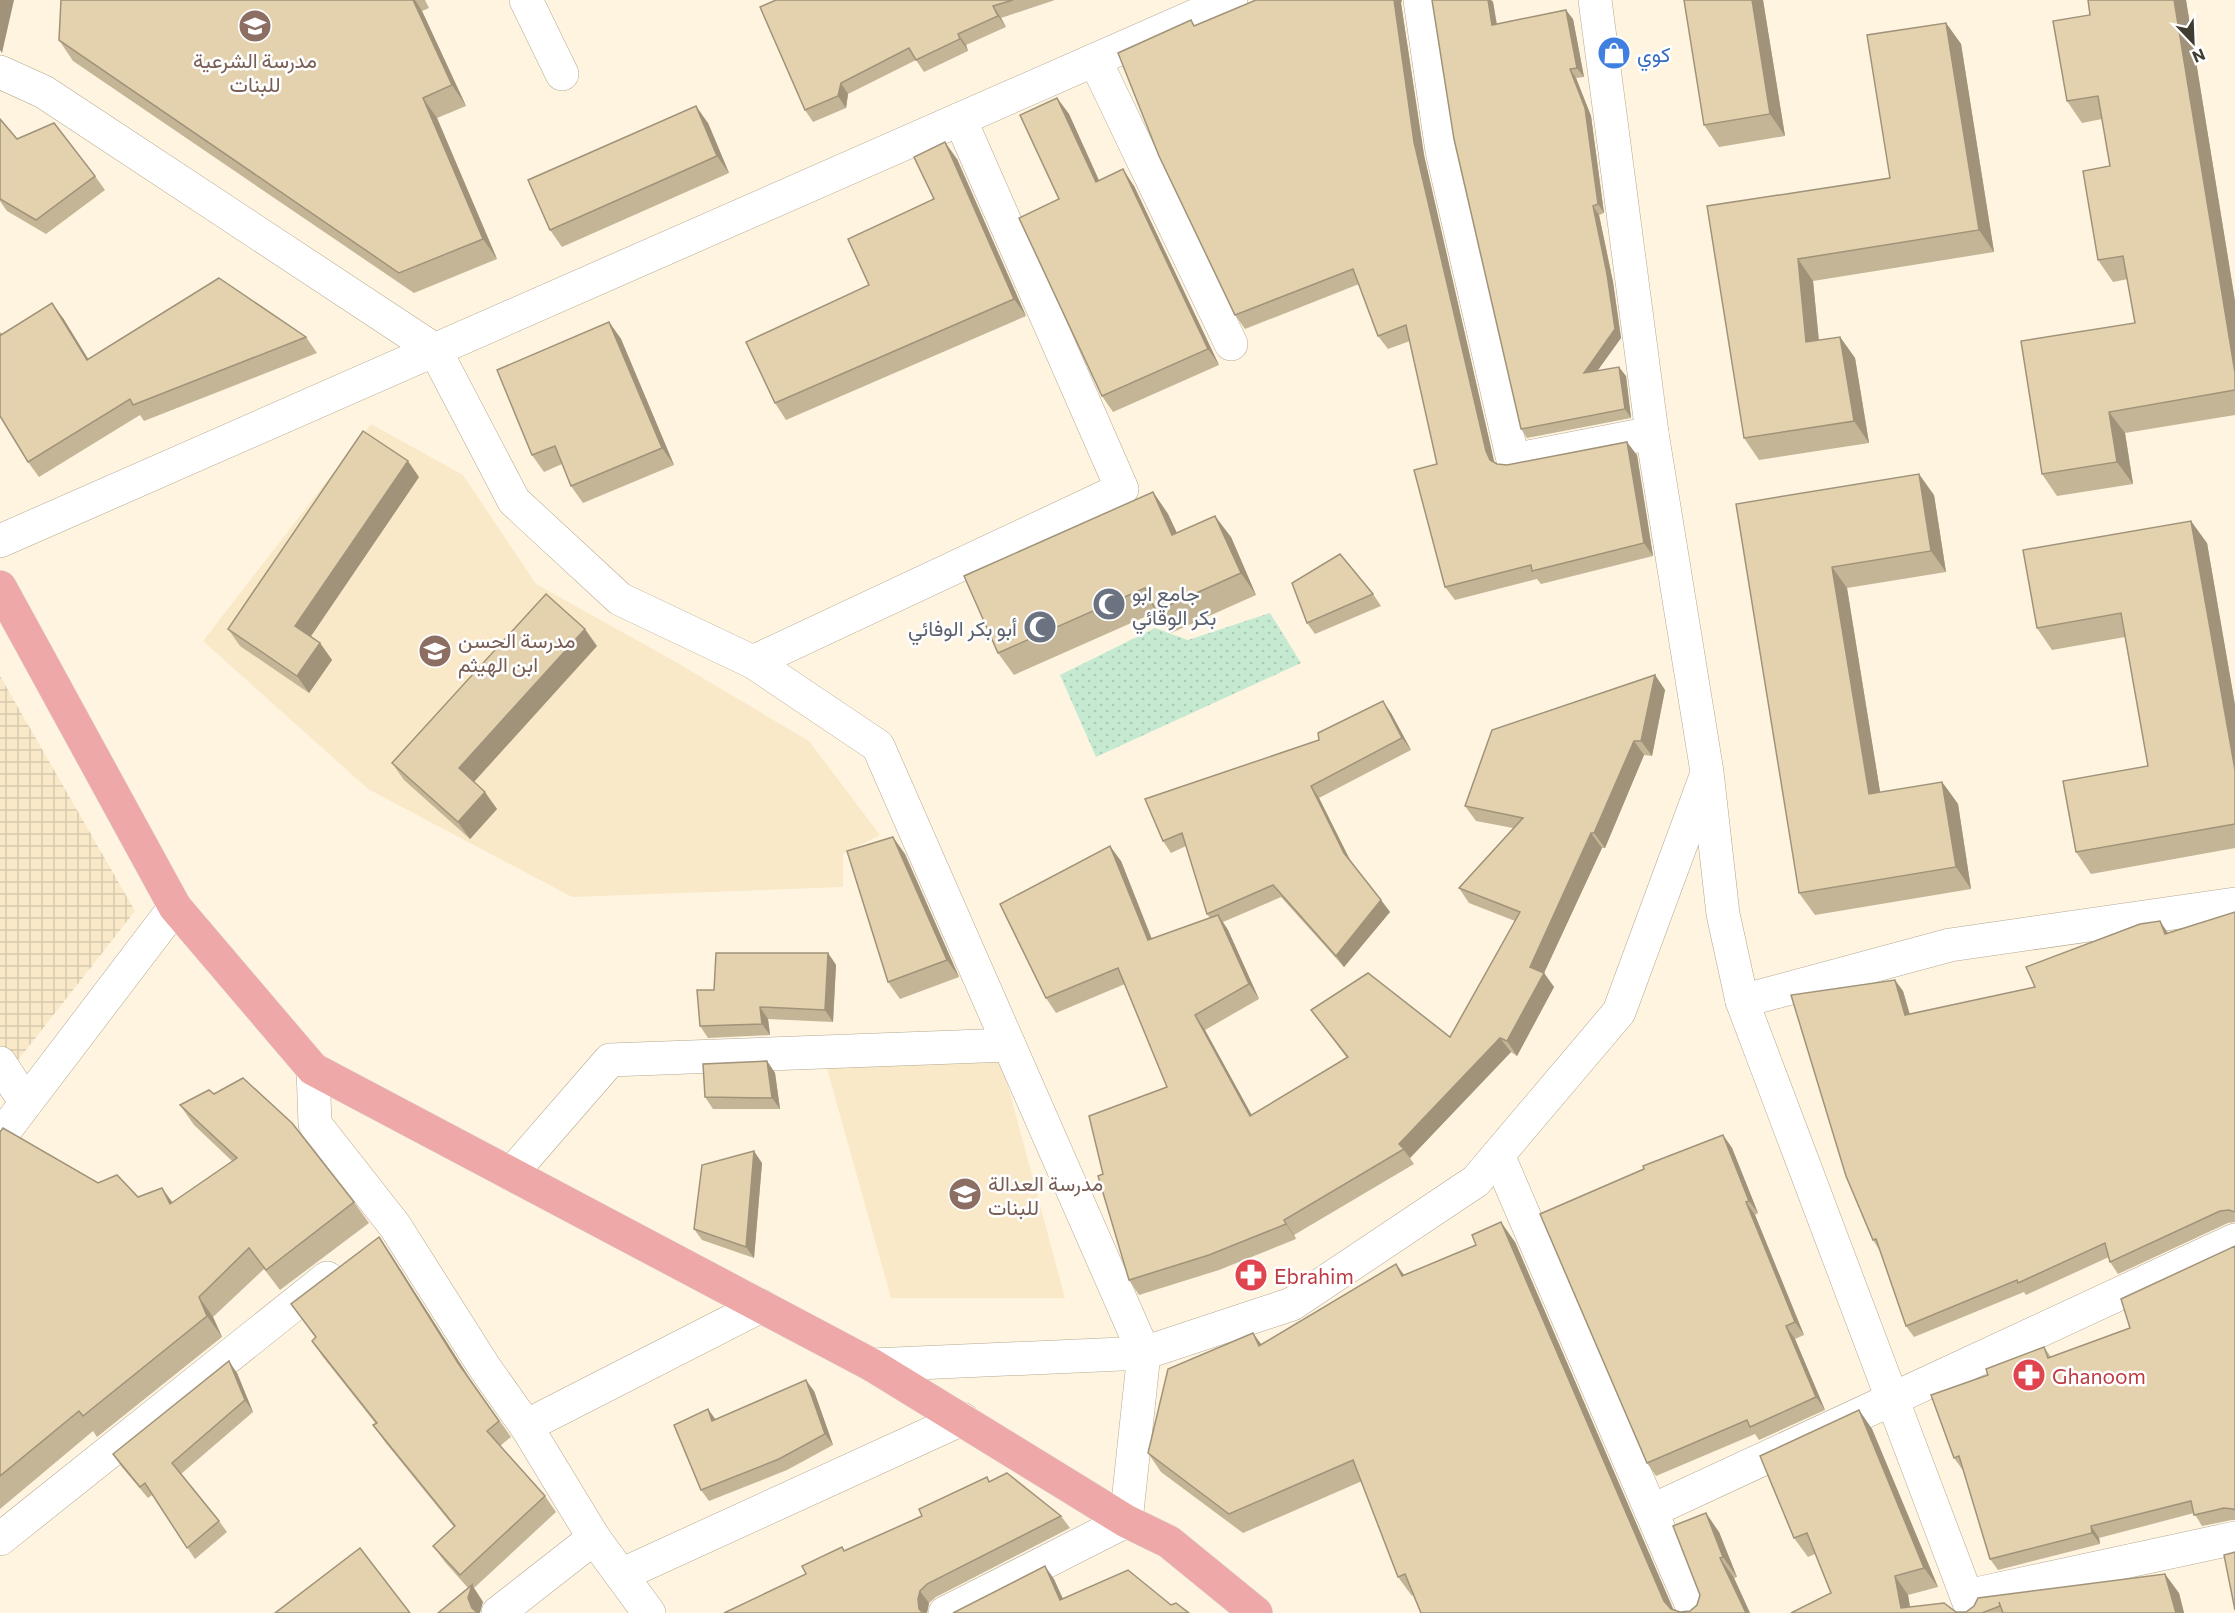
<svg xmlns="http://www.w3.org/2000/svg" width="2235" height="1613" font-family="Commissioner,Vazirmatn,sans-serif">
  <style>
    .industrial { fill: url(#industrial-grid) }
    .built { fill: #f9e9c8 }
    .park { fill: url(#park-dots) }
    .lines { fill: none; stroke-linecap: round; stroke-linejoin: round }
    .minor-casing { stroke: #b4a890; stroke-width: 34 }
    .major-casing { stroke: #e1e0de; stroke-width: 34 }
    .minor { stroke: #fff; stroke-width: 33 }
    .major { stroke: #eea8a7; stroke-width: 33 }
    .wall { fill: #c4b596 }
    .shaded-wall { fill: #a0937a }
    .building { fill: #e4d2ae; stroke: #a0937a; stroke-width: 1.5 }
    .labels { text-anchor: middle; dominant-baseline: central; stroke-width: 5; stroke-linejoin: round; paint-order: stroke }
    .shop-label { font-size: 21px; fill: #366cbe; stroke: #fff; text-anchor: start }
    .education-label { font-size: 21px; fill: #785e54; stroke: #fff; text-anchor: start }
    .worship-label { font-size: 21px; fill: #5b616d; stroke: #fff; text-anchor: start }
    .health-label { font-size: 21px; fill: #be3a42; stroke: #fff; text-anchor: start }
  </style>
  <defs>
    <pattern id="industrial-grid" width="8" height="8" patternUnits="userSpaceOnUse" patternTransform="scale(1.5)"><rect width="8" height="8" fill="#f9e9c8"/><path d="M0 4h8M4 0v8" fill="none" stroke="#d7c9ac"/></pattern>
    <pattern id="park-dots" width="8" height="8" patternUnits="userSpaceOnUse" patternTransform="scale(1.5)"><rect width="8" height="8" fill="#c5ead1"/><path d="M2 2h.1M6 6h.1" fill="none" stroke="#aacab4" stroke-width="1.8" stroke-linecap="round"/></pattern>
  </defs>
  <rect width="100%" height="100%" fill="#fef4e0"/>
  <path class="industrial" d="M0 676 135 911 0 1083Z"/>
  <g class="built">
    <path d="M371 424 463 475 536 584 674 661 809 741 880 835 843 854V887L572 897 368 789 203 641Z"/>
    <path d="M1000 1056 1065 1298H891L826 1065Z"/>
  </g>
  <path class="park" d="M1270 613 1301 663 1096 757 1060 675 1155 628 1188 640Z"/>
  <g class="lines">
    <g class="minor-casing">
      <g id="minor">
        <path d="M526 0 562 74"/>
        <path d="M1420 0 1442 151 1513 460 1652 433"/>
        <path d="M1595 0 1652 433 1707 772 1723 914 1742 1001 1973 1613"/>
        <path d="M1095 60 1231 344"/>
        <path d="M0 72 44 92 435 350 514 501 620 599 753 662 878 746 1144 1353 1126 1521 945 1613"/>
        <path d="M0 541 1231 0"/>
        <path d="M753 662 1122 489 960 119"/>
        <path d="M1742 1001 1950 945 2235 904"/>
        <path d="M0 1063 26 1103"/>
        <path d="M313 1069 315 1124 395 1226 485 1368 526 1426 594 1538 649 1613"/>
        <path d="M0 1137 175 907"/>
        <path d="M1498 1155 1695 1613"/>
        <path d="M511 1174 610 1060 1009 1045"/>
        <path d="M872 1365 1144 1353 1292 1304 1476 1181 1619 1012 1705 779"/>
        <path d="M526 1426 761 1306"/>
        <path d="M1651 1511 2235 1240"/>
        <path d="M0 1539 327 1278"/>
        <path d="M621 1575 962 1419"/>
        <path d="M1967 1596 2235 1538"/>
        <path d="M498 1613 594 1538"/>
      </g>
    </g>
    <g class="major-casing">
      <path id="major" d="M0 587 175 907 313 1069 872 1365 1126 1521 1169 1542 1256 1613"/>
    </g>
    <use href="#minor" class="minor"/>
    <use href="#major" class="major"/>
  </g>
  <g class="wall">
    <path d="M61 0H425L429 8 422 11 466 106 437 118 497 259 414 293 73 61 59 40Z"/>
    <path d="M776 0H1055L1001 18 1006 27 966 45 968 51 924 72 916 60 848 94 846 108 813 122 805 110Z"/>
    <path d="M1256 0H1402L1401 3 1424 155 1494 462 1497 464 1507 465 1637 455 1653 556 1541 584 1537 579 1455 600 1445 587 1437 464 1410 341 1388 349 1378 336 1359 284 1245 329 1235 315 1195 26Z"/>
    <path d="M1432 0H1491L1493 2 1497 24 1573 19 1584 77 1576 78 1591 116 1604 213 1599 215 1613 282 1621 338 1598 370 1626 376 1631 418 1527 438 1521 429Z"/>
    <path d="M1763 0 1785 136 1719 147 1704 125Z"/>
    <path d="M2186 0 2235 301V415L2125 433 2133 484 2057 496 2042 474 2135 323 2128 279 2113 282 2098 260 2110 166 2102 119 2082 123 2067 101 2090 15Z"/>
    <path d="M1946 23 1961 44 1994 252 1813 281 1819 340 1840 337 1855 358 1869 443 1759 460 1744 438 1707 206 1890 178Z"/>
    <path d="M1057 98 1069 114 1099 181 1134 186 1219 365 1113 412 1102 396 1059 199Z"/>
    <path d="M0 119 17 139 95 176 105 190 46 234 7 211 0 201Z"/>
    <path d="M708 123 729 173 562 247 550 230Z"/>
    <path d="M957 159 1026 316 786 420 775 403 869 285 934 199Z"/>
    <path d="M63 318 88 359 306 337 317 353 144 421 140 415 39 477 28 462 0 332 2 334Z"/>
    <path d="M609 322 621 339 674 465 583 503 571 486 562 464 544 472 532 455Z"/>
    <path d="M419 477 311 636 320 643 332 660 309 693 240 646 228 629Z"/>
    <path d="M1153 492 1168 514 1177 533 1231 537 1256 595 1171 633 1156 612 1014 675 998 653Z"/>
    <path d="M1934 495 1946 572 1847 588 1880 792 1942 782 1958 804 1971 889 1815 915 1799 893 1736 504Z"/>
    <path d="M2207 543 2235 705V848L2091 874 2076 852 2148 766 2125 637 2052 650 2037 628Z"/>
    <path d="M1373 594 1381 606 1315 634 1307 623Z"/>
    <path d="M597 646 474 782 497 809 470 839 404 780 392 763Z"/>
    <path d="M1655 675 1665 690 1652 756 1644 755 1605 848H1602L1544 973 1554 987 1517 1056 1511 1052 1410 1158 1414 1164 1294 1235 1296 1239 1219 1270 1139 1295 1129 1280 1103 1174 1167 1087 1125 984 1056 1013 1046 998 1121 861 1152 939 1210 918 1207 914 1186 846 1171 853 1163 841 1319 740 1391 713 1411 750 1319 798 1350 860 1390 912 1344 967 1281 897 1223 922 1228 930 1259 999 1205 1030 1251 1115 1347 1058 1311 1010 1450 1037 1515 921 1469 903 1459 888 1513 828 1476 821 1465 806Z"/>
    <path d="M905 854 959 977 900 999 888 982Z"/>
    <path d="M2235 912V1222L2228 1223 2118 1274 2110 1262 2109 1257 2026 1295 2024 1292 1914 1337 1906 1326 1880 1251 1873 1240 1903 991 1910 1014 2035 987 2168 933Z"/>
    <path d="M828 953 836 965 833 1022 768 1019 770 1035 708 1038 700 1026 714 990Z"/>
    <path d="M767 1061 775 1073 780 1109H713L705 1097Z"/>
    <path d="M180 1105 354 1202 369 1223 280 1290 264 1269 213 1317 222 1337 97 1437 93 1431 0 1509V1132L98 1183 138 1197 162 1188 173 1203 232 1161 194 1125Z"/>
    <path d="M1723 1135 1732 1148 1758 1213 1755 1215 1804 1335 1795 1339 1825 1410 1759 1440 1755 1434 1656 1476 1647 1463Z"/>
    <path d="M762 1163 754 1258 702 1240 694 1229Z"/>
    <path d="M1515 1242 1673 1610 1680 1612 1690 1611 1697 1605 1719 1532 1737 1577 1734 1578 1750 1613H1421L1413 1595 1412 1596 1398 1577 1362 1481 1243 1533 1161 1472 1148 1453 1261 1344 1396 1264 1404 1275Z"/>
    <path d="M2235 1246V1520H2232L2202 1526 2194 1513 2099 1538 2100 1544 1998 1570 1990 1559 1963 1469H1962L1954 1458 1988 1375 2044 1347 2051 1357 2130 1328Z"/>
    <path d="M390 1253 469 1377 511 1437 500 1446 545 1496 556 1512 474 1588 483 1602 468 1588 445 1562 433 1546 454 1527 385 1442 373 1425 376 1424 323 1357 312 1341 316 1338 291 1304Z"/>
    <path d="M237 1373 253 1412 181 1474 219 1521 227 1532 195 1559 152 1495 148 1498 121 1466 113 1454Z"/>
    <path d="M814 1391 833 1445 787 1470 709 1501 701 1490 715 1419Z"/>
    <path d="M1859 1410 1872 1429 1938 1587 1908 1595 1910 1607 1956 1612H1966L1974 1606 2179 1593 2184 1613H1791L1831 1593 1815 1554 1808 1557 1794 1538Z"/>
    <path d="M990 1481 1061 1516 1070 1528 936 1597 929 1603 927 1613H724L806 1574 842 1547 845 1551 922 1516Z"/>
  </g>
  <g class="shaded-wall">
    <path d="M0 0H14L2 53 0 50Z"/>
    <path d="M413 0H415L422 11 466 106 452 85Z"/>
    <path d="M1394 0H1402L1401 3 1424 155 1495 465 1490 460 1486 451 1414 142Z"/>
    <path d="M1488 0H1491L1493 2 1498 33 1492 25Z"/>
    <path d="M1752 0H1763L1785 136 1770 114Z"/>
    <path d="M2174 0H2186L2235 301V373Z"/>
    <path d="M993 6 1001 18 1006 27 998 16Z"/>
    <path d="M1566 10 1573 19 1584 77 1577 68Z"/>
    <path d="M1946 23 1961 44 1994 252 1979 230Z"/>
    <path d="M958 34 966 45 968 51 960 39Z"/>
    <path d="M1570 69 1576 78 1591 116 1604 213 1598 204Z"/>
    <path d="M841 83 848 94 846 108 838 96Z"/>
    <path d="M423 98 437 118 497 259 483 239Z"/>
    <path d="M1057 98 1069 114 1107 198 1096 182Z"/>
    <path d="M696 106 708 123 729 173 717 156Z"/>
    <path d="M945 142 957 159 1026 316 1014 299Z"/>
    <path d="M1123 169 1134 186 1219 365 1208 349Z"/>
    <path d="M1593 206 1599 215 1613 282 1621 338 1590 381 1584 373Z"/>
    <path d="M1798 259 1813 281 1821 364 1806 342Z"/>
    <path d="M52 303 63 318 98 375 87 360Z"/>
    <path d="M609 322 621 339 674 465 662 448Z"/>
    <path d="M1840 337 1855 358 1869 443 1854 421Z"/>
    <path d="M1619 367 1626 376 1631 418 1625 409Z"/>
    <path d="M2109 412 2125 433 2133 484 2117 462Z"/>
    <path d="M1627 442 1637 455 1653 556 1644 543Z"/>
    <path d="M408 461 419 477 307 642 295 626Z"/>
    <path d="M1919 474 1934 495 1946 572 1931 551Z"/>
    <path d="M1153 492 1168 514 1188 557 1172 535Z"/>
    <path d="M1215 516 1231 537 1256 595 1241 573Z"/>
    <path d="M2191 521 2207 543 2235 705V770Z"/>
    <path d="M1832 567 1847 588 1884 816 1869 794Z"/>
    <path d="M585 629 597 646 471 785 459 768Z"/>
    <path d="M320 643 332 660 309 693 297 676Z"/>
    <path d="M1655 675 1665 690 1652 756 1641 741Z"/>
    <path d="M1383 701 1391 713 1411 750 1402 738Z"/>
    <path d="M1634 741 1644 755 1605 848 1594 833Z"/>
    <path d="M1942 782 1958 804 1971 889 1956 867Z"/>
    <path d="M1311 786 1319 798 1352 864 1344 853Z"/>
    <path d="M485 792 497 809 470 839 458 822Z"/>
    <path d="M1591 833 1602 848 1544 973 1554 987 1517 1056 1507 1041 1530 967Z"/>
    <path d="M893 837 905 854 959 977 947 960Z"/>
    <path d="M1110 846 1121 861 1158 955 1148 940Z"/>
    <path d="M1381 900 1390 912 1344 967 1336 956Z"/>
    <path d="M1218 915 1228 930 1259 999 1249 984Z"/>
    <path d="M2160 921 2168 933 2173 946 2165 934Z"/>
    <path d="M828 953 836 965 833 1022 825 1010Z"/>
    <path d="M1895 980 1903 991 1913 1027 1905 1015Z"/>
    <path d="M760 1007 768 1019 770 1035 762 1024Z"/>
    <path d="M1195 1015 1205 1030 1260 1130 1250 1116Z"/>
    <path d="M1500 1038 1511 1052 1410 1158 1399 1144Z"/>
    <path d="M767 1061 775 1073 780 1109 772 1098Z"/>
    <path d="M1723 1135 1732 1148 1758 1213 1749 1201Z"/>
    <path d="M754 1151 762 1163 754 1258 746 1247Z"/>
    <path d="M162 1188 176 1208 170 1204Z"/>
    <path d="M1746 1202 1755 1215 1804 1335 1795 1322Z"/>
    <path d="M1284 1220 1294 1235 1296 1239 1286 1224Z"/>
    <path d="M1501 1222 1515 1242 1675 1613 1664 1601Z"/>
    <path d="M379 1237 390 1253 470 1379 458 1363Z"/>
    <path d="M1396 1264 1410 1283 1402 1276Z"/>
    <path d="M199 1297 213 1317 222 1337 207 1316Z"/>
    <path d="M1786 1326 1795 1339 1825 1410 1816 1397Z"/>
    <path d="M1253 1333 1267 1352 1259 1346Z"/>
    <path d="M229 1361 237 1373 253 1412 245 1400Z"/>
    <path d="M806 1380 814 1391 833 1445 825 1434Z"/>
    <path d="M708 1409 716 1420 712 1421Z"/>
    <path d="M1859 1410 1872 1429 1938 1587 1924 1568Z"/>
    <path d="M1706 1513 1719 1532 1737 1577 1723 1557Z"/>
    <path d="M2091 1526 2099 1538 2100 1544 2092 1533Z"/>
    <path d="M1720 1558 1734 1578 1750 1613H1746Z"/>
    <path d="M1045 1566 1054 1579 1069 1612 1060 1600Z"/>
    <path d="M2165 1574 2179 1593 2184 1613H2176Z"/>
    <path d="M1895 1576 1908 1595 1911 1613 1901 1608Z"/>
    <path d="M472 1585 483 1602 480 1613H475L472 1608 468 1598Z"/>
    <path d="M920 1591 929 1603 927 1613H923L919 1609 918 1599Z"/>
  </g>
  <g class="building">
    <path d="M61 0H413L452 85 423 98 483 239 399 273 59 40Z"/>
    <path d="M776 0H1013L993 6 998 16 958 34 960 39 916 60 909 48 841 83 838 96 805 110 760 7Z"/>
    <path d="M1256 0H1394L1414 142 1486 451 1490 460 1497 464 1507 465 1627 442 1644 543 1532 571 1531 565 1445 587 1414 470 1437 464 1406 325 1378 336 1353 269 1235 315 1159 156 1118 53 1191 20 1194 26Z"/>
    <path d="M1432 0H1488L1492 25 1566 10 1577 68 1570 69 1585 108 1598 204 1593 206 1607 274 1615 329 1584 373 1619 367 1625 409 1521 429 1454 139Z"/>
    <path d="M1684 0H1752L1770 114 1704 125Z"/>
    <path d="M2088 0H2174L2235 373V390L2109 412 2117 462 2042 474 2021 341 2135 323 2123 256 2098 260 2083 171 2110 166 2098 96 2067 101 2053 21 2090 15Z"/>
    <path d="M1946 23 1979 230 1798 259 1806 342 1840 337 1854 421 1744 438 1707 206 1890 178 1867 35Z"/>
    <path d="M1057 98 1096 182 1123 169 1208 349 1102 396 1019 218 1059 199 1020 115Z"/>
    <path d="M696 106 717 156 550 230 528 180Z"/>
    <path d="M0 119 17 139 54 123 95 176 36 220 0 199Z"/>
    <path d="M945 142 1014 299 775 403 746 342 869 285 848 239 934 199 914 157Z"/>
    <path d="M219 278 306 337 133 405 130 399 28 462 0 416V334L1 335 52 303 87 360Z"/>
    <path d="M609 322 662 448 571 486 555 446 532 455 497 370Z"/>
    <path d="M363 431 408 461 295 626 320 643 297 676 228 629Z"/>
    <path d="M1919 474 1931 551 1832 567 1869 794 1942 782 1956 867 1799 893 1736 504Z"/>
    <path d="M1153 492 1172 535 1215 516 1241 573 1156 611 1145 588 998 653 964 576Z"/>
    <path d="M2191 521 2235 770V824L2076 852 2063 781 2148 766 2121 613 2037 628 2023 550Z"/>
    <path d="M1340 554 1373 594 1307 623 1292 583Z"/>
    <path d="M546 594 585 629 459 768 485 792 458 822 392 763Z"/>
    <path d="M1655 675 1641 741H1634L1594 833H1591L1530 967 1544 973 1507 1041 1500 1038 1399 1144 1404 1149 1284 1220 1286 1224 1209 1255 1129 1280 1098 1176 1103 1174 1089 1116 1167 1087 1118 968 1046 998 1000 904 1110 846 1148 940 1218 915 1249 984 1195 1015 1250 1116 1348 1057 1311 1010 1368 973 1450 1037 1520 912 1459 888 1523 818 1465 806 1492 730Z"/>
    <path d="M1383 701 1402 738 1311 786 1344 853 1381 900 1336 956 1273 885 1207 914 1182 833 1163 841 1145 799 1319 740 1318 733Z"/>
    <path d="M893 837 947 960 888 982 847 851Z"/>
    <path d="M2235 912V1212L2229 1210 2220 1211 2110 1262 2105 1243 2018 1283 2017 1280 1906 1326 1876 1239 1873 1240 1846 1176 1791 995 1895 980 1905 1015 2035 987 2026 967 2140 924 2160 921 2165 934Z"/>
    <path d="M716 953H828L825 1010 760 1007 762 1024 700 1026 697 990H714Z"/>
    <path d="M767 1061 772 1098 705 1097 703 1064Z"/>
    <path d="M243 1078 292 1123 354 1202 266 1270 249 1248 199 1297 207 1316 83 1416 79 1411 0 1476V1132L3 1128 98 1183 117 1175 138 1197 162 1188 170 1204 237 1158 180 1105 209 1090 214 1094Z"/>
    <path d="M1723 1135 1749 1201 1746 1202 1795 1322 1786 1326 1816 1397 1750 1427 1747 1420 1647 1463 1540 1214 1644 1169 1643 1166Z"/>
    <path d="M754 1151 746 1247 694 1229 702 1165Z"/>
    <path d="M1501 1222 1664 1601 1671 1609 1680 1612 1690 1611 1697 1605 1700 1595 1673 1526 1706 1513 1723 1557 1720 1558 1746 1613H1421L1405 1574 1398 1577 1353 1460 1229 1514 1148 1453 1168 1369 1253 1333 1259 1346 1396 1264 1402 1276 1476 1245 1472 1235Z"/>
    <path d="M379 1237 458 1363 499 1421 487 1431 545 1496 460 1575 433 1546 455 1526 373 1425 377 1423 312 1341 316 1337 291 1304Z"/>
    <path d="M2235 1246V1510L2233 1509 2224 1508 2194 1515 2191 1501 2091 1526 2092 1533 1990 1559 1959 1456 1954 1458 1931 1395 1988 1375 1986 1369 2044 1347 2048 1358 2130 1328 2121 1299Z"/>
    <path d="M229 1361 245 1400 172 1463 219 1521 187 1548 145 1483 140 1487 113 1454Z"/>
    <path d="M806 1380 825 1434 779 1459 701 1490 674 1425 708 1409 712 1421Z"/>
    <path d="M1859 1410 1924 1568 1895 1576 1901 1608 1944 1603 1956 1612H1966L1974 1606 1978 1598 2165 1574 2176 1613H2003L1999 1602 2000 1606 1982 1613H1791L1831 1593 1807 1533 1794 1538 1760 1456Z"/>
    <path d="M1007 1473 1061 1516 927 1584 920 1591 918 1599 919 1609 923 1613H724L806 1574 802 1566 842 1547 844 1551 922 1516 919 1509 987 1477 989 1482Z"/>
    <path d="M360 1548 410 1613H275Z"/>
    <path d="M2235 1552V1610L2224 1555Z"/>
    <path d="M1045 1566 1060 1600 1128 1570 1171 1605 1176 1603 1189 1613H953Z"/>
    <path d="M472 1585 468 1598 472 1608 478 1613H438Z"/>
  </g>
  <defs>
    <g id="school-disc" transform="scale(1.725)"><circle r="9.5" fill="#8d6e63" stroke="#fff"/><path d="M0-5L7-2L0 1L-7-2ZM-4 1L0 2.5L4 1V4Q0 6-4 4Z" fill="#fff"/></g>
    <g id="shop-disc" transform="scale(1.725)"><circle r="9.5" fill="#3f7fe0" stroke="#fff"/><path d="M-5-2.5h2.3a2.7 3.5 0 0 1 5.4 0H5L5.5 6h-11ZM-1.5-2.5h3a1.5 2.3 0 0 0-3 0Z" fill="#fff"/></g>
    <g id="mosque-disc" transform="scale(1.725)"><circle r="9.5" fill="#6b7280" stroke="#fff"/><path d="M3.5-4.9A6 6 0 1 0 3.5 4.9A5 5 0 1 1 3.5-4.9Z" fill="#fff"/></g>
    <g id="pharmacy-disc" transform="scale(1.725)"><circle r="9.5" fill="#e0444e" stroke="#fff"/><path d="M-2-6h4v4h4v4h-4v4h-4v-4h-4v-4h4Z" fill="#fff"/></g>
  </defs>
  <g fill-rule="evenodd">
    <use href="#school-disc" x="255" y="26"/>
    <use href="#shop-disc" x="1614" y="53"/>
    <use href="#mosque-disc" x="1109" y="604"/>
    <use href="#mosque-disc" x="1040" y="627"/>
    <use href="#school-disc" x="435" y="651"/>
    <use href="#school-disc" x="965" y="1194"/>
    <use href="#pharmacy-disc" x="1251" y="1275"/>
    <use href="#pharmacy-disc" x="2029" y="1375"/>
  </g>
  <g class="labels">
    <g class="shop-label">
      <text x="1637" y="53">كوي</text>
    </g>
    <g class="education-label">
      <text x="255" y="59" text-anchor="middle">مدرسة الشرعية<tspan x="255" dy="24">للبنات</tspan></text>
      <text x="458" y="639">مدرسة الحسن<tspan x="458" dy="24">ابن الهيثم</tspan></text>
      <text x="988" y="1182">مدرسة العدالة<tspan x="988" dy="24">للبنات</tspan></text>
    </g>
    <g class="worship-label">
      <text x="1132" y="592">جامع ابو<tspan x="1132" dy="24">بكر الوقائي</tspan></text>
      <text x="1017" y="627" text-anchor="end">أبو بكر الوفائي</text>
    </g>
    <g class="health-label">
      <text x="1274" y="1275">Ebrahim</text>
      <text x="2052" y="1375">Ghanoom</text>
    </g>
  </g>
  <g transform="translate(2193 42) rotate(157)" stroke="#ffffff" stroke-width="4.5" paint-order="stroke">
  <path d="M0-4.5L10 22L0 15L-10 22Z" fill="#413c32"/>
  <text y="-9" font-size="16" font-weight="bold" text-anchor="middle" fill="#413c32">N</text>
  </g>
</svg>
